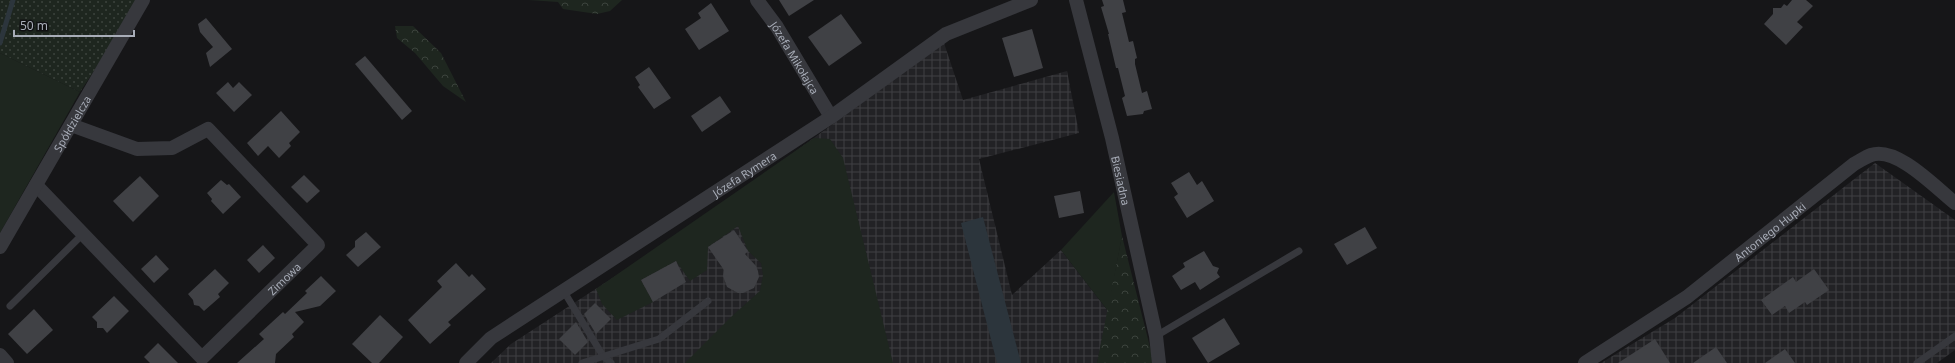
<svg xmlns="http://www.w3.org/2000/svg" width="1955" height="363" font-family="'Noto Sans',sans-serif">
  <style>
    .industrial { fill: url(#industrial-grid) }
    .green { fill: #1e261f }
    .forest { fill: url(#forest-crowns) }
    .garden { fill: url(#garden-dots) }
    .water { fill: #2c353c }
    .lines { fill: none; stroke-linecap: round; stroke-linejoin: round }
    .stream { stroke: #2c353c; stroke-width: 5 }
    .building { fill: #404145 }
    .service { stroke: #37383d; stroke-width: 7 }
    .minor { stroke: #37383d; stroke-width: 14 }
    .labels { text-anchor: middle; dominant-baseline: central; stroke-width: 3; stroke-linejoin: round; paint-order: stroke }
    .street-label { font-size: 11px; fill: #a8adb8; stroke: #111113 }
  </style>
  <defs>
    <pattern id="industrial-grid" width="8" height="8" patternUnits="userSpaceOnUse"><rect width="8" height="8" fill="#222225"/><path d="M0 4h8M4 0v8" fill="none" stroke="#3f3f43"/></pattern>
    <pattern id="forest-crowns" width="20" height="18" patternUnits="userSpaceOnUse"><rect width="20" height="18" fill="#1e261f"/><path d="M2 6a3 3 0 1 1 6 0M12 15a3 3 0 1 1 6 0" fill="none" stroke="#3c433d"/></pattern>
    <pattern id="garden-dots" width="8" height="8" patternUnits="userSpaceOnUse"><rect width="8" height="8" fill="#1e261f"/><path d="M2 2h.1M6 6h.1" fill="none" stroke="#3c433d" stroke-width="1.8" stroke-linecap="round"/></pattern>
  </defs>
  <rect width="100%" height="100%" fill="#161618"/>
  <g class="industrial">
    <path d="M944 43 963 100 1067 71 1079 133 979 159 1012 295 1061 250 1108 311 1097 363H491L511 344 697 223Z"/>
    <path d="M1875 163 1955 220V350L1937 363H1601L1675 318Z"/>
  </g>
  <g class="green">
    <path d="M0 53 80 92 0 233Z"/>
    <path d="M814 138 830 139 843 158 893 363H685L732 316 760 291 763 275 761 263 748 251 738 226 708 247 707 270 690 281 676 261 641 280 653 302 617 320 602 304 596 289Z"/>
    <path d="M1114 192 1122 236 1108 311 1061 250Z"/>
  </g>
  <g class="forest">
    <path d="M529 0H622L610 11 597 14 563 9 558 2Z"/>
    <path d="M395 26H413L441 53 466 102 443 86 415 53 397 38Z"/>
    <path d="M1122 236 1154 363H1097Z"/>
  </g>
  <path class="garden" d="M0 0H141L80 92 0 53Z"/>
  <path class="water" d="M983 217 1021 363H997L961 223Z"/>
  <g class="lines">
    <path class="stream" d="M0 43 13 0"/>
  </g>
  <g class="building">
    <path d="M779 0H814L789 16Z"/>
    <path d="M1102 0H1123L1126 12 1122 13 1129 42 1133 41 1137 58 1135 59V64L1142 93 1147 91 1152 109 1144 111 1143 114 1127 116 1122 98 1125 96 1118 68H1116L1108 34H1109L1101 7 1104 6Z"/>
    <path d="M1792 0H1806L1813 6 1797 22 1803 27 1786 45 1764 24 1773 14V8H1781L1784 4 1787 6Z"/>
    <path d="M711 3 729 31 699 50 685 29 701 18 698 13Z"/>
    <path d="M841 14 862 43 829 66 808 37Z"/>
    <path d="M206 18 232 49 210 67 206 53 213 47 200 32 198 24Z"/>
    <path d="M1032 29 1043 68 1014 77 1002 38Z"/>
    <path d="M365 56 412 111 402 120 355 64Z"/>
    <path d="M649 67 671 98 654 109 638 87 640 85 635 77Z"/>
    <path d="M228 82 233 88 239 82 252 95 234 112 216 93Z"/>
    <path d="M720 96 731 112 702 132 691 116Z"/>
    <path d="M281 111 300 132 289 143 291 146 279 158 268 146 258 156 247 143Z"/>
    <path d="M1189 172 1197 185 1202 181 1214 201 1187 218 1174 197 1178 194 1171 183Z"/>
    <path d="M304 175 320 191 307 203 291 187Z"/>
    <path d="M140 176 159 196 133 222 113 201Z"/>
    <path d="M221 180 227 185 229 184 241 197 223 214 211 201 212 199 207 193Z"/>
    <path d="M1080 191 1084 213 1059 218 1054 196Z"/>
    <path d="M1365 227 1377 248 1347 265 1334 244Z"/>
    <path d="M734 230 748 251 745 254 756 266 758 271 759 277 754 288 743 293H738L727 287 723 276 724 270 708 247Z"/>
    <path d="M366 232 381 247 358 267 346 255 355 247V241Z"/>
    <path d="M263 245 275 258 259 273 247 260Z"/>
    <path d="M1204 251 1213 266 1219 268 1217 273 1220 277 1200 290 1195 282 1181 290 1172 276 1185 267 1183 263Z"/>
    <path d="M156 255 169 269 154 283 141 269Z"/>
    <path d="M676 261 686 282 653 302 641 280Z"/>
    <path d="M456 263 469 277 472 274 486 289 448 322 451 325 430 344 408 320 442 287 437 281Z"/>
    <path d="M215 269 229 283 218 294 220 297 204 311 199 306 194 305 193 300 188 294Z"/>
    <path d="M1814 269 1829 290 1807 305 1805 302 1789 313 1785 306 1772 315 1761 300 1793 277 1796 282Z"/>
    <path d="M321 276 336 291 320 306 295 312 304 322 292 334 294 337 276 354 275 363H237L264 339 259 334 283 312 285 314 307 293 305 291Z"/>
    <path d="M114 296 129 311 107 333 103 328H97V322L92 317Z"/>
    <path d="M595 303 611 319 596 334 584 314Z"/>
    <path d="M34 309 53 330 27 354 8 334Z"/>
    <path d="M380 315 403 337 379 363H372L352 344Z"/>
    <path d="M1224 318 1240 344 1208 363 1192 338Z"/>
    <path d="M576 322 588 342 575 355 559 339Z"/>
    <path d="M1655 339 1670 363H1618Z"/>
    <path d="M158 343 178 363H150L144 357Z"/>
    <path d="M1716 347 1727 363H1693Z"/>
    <path d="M1785 349 1795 363H1765Z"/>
  </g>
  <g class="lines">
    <g class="service">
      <path d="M563 290 603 356 611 363"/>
      <path d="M10 306 83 234"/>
      <path d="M1156 336 1299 251"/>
      <path d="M582 363 659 339 708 301"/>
      <path d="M1917 363 1955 336"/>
    </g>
    <g class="minor">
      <path id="s1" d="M757 0 777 27 831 117"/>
      <path id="s2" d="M1076 0 1112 138 1156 336 1159 363"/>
      <path id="s3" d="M36 185 202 358 318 245 208 129 172 148 137 149 71 125"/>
      <path id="s4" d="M0 247 143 0"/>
      <path d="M0 355 7 363"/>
      <path id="s5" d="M466 363 491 338 831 117 946 34 1031 0"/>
      <path id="s6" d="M1585 363 1687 297 1854 164C1860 161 1865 157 1871 155 1897 146 1936 188 1955 203"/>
    </g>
  </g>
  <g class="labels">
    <g class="street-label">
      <text stroke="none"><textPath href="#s1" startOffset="69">Józefa Mikołajca</textPath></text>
      <text stroke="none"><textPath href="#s4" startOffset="143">Spółdzielcza</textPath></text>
      <text stroke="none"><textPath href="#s5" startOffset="337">Józefa Rymera</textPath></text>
      <text stroke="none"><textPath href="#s2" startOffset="186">Biesiadna</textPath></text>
      <text stroke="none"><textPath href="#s6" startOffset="227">Antoniego Hupki</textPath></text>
      <text stroke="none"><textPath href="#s3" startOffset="354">Zimowa</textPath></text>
    </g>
  </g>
  <path d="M14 30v6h120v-6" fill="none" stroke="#a8adb8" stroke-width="2"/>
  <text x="20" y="30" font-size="12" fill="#a8adb8" stroke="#111113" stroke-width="3" paint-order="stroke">50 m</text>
</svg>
